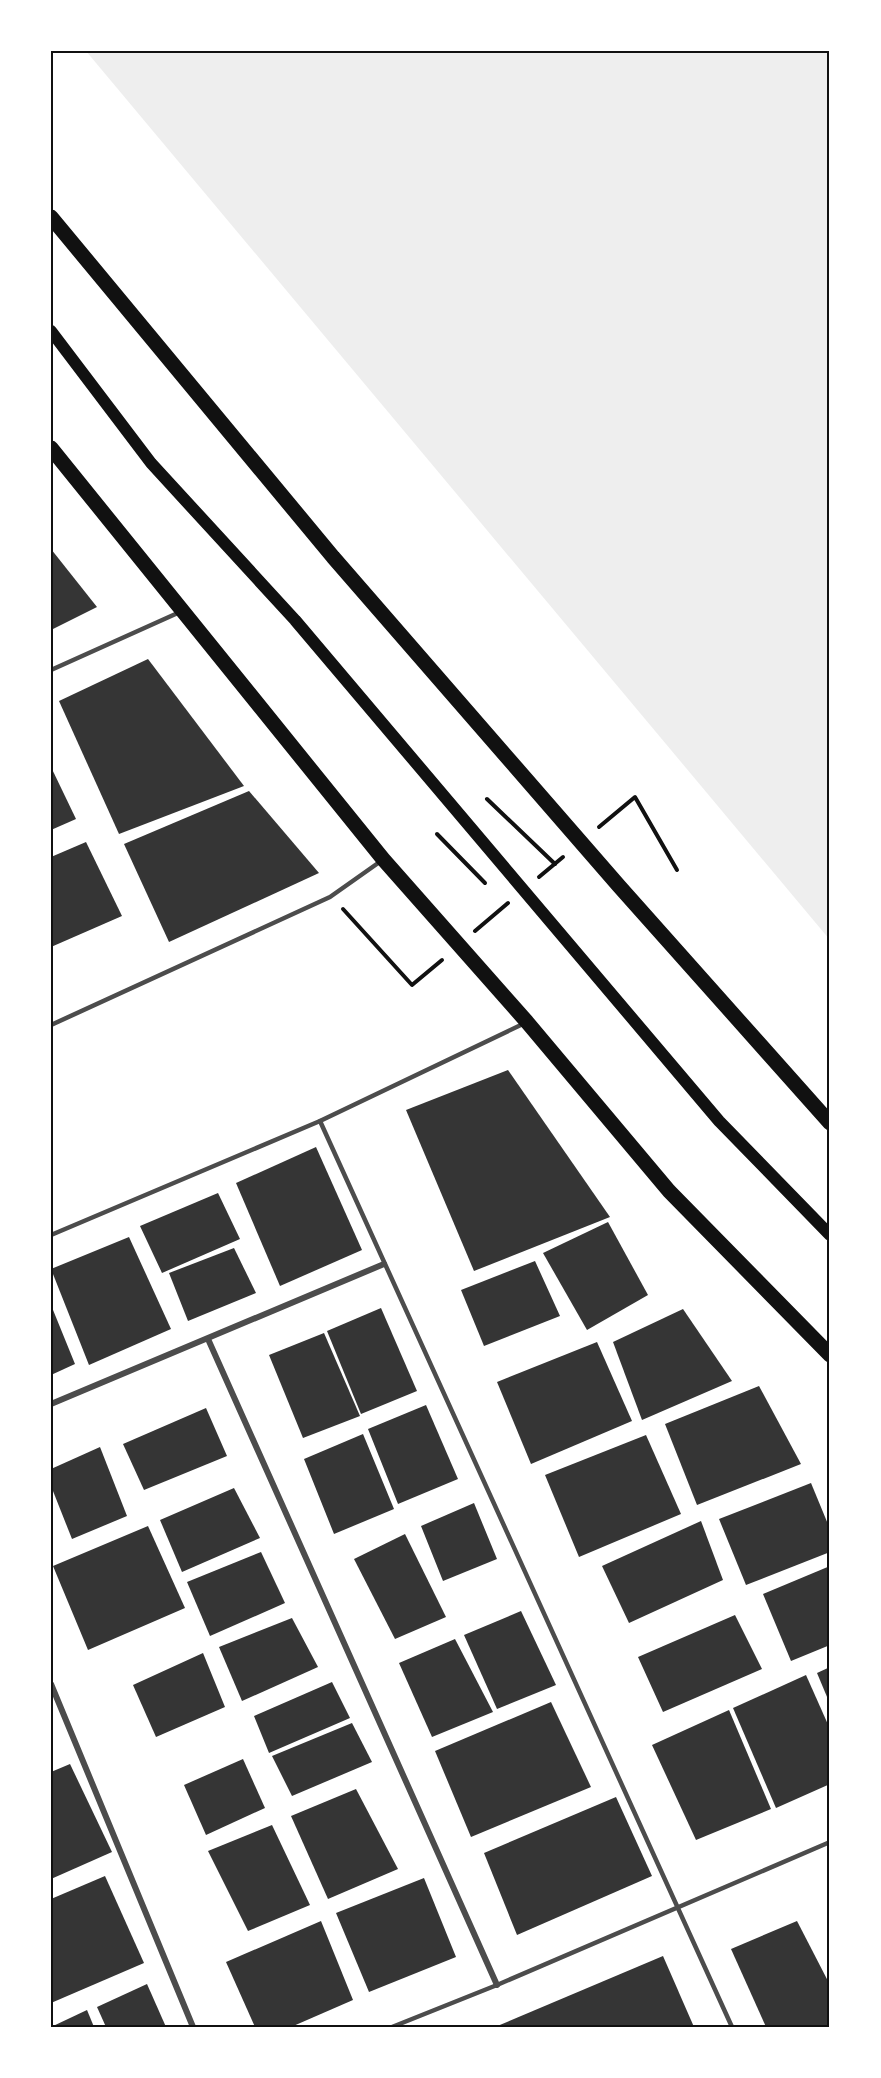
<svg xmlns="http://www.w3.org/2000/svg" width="881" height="2078" font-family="Jost,sans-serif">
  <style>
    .green { fill: #eee }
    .building { fill: #353535 }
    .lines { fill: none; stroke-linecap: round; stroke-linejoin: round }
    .path { stroke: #111; stroke-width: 4 }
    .service { stroke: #4c4c4c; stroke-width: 4.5 }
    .minor { stroke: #4c4c4c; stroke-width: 6 }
    .secondary { stroke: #111; stroke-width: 12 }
    .primary { stroke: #111; stroke-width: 15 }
    .neatline { fill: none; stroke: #111; stroke-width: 2 }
  </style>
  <rect width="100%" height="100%" fill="#fff"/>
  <path class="green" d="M86 51H830V940Z"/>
  <g class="building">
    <path d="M51 549 97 607 51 630Z"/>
    <path d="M148 659 244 786 119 834 59 701Z"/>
    <path d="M51 767 76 819 51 830Z"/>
    <path d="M249 791 319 873 169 942 124 844Z"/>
    <path d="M86 842 122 916 51 947V857Z"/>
    <path d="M508 1070 610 1217 474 1271 406 1110Z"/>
    <path d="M316 1147 362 1250 280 1286 236 1183Z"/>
    <path d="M218 1193 240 1239 162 1273 140 1226Z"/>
    <path d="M608 1222 648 1295 587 1330 543 1253Z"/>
    <path d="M129 1237 171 1329 89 1365 51 1269Z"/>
    <path d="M234 1248 256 1293 188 1321 169 1273Z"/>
    <path d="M535 1261 560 1316 484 1346 461 1290Z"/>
    <path d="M51 1305 75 1364 51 1375Z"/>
    <path d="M381 1308 417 1391 361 1414 327 1331Z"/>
    <path d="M683 1309 732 1381 642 1420 613 1342Z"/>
    <path d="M324 1333 360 1416 303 1438 269 1355Z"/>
    <path d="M597 1342 632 1421 531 1464 497 1382Z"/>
    <path d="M759 1386 801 1464 697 1505 665 1424Z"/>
    <path d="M426 1405 458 1479 398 1504 368 1429Z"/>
    <path d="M206 1408 227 1456 144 1490 123 1444Z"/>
    <path d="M363 1434 394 1509 334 1534 304 1459Z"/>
    <path d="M646 1435 681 1514 579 1557 545 1475Z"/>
    <path d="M100 1447 127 1516 72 1539 51 1486V1469Z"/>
    <path d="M811 1483 830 1529V1552L746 1585 719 1519Z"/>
    <path d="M234 1488 260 1538 182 1572 160 1520Z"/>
    <path d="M474 1503 497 1559 443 1581 421 1526Z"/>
    <path d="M701 1521 723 1580 629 1623 602 1566Z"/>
    <path d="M148 1526 185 1608 88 1650 53 1566Z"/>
    <path d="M405 1534 446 1617 395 1639 354 1559Z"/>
    <path d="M261 1552 285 1603 210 1636 187 1582Z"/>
    <path d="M830 1566V1645L791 1661 763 1594Z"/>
    <path d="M521 1611 556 1685 497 1709 464 1635Z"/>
    <path d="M735 1615 762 1669 663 1712 638 1657Z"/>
    <path d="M292 1618 318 1667 242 1701 219 1647Z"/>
    <path d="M455 1639 493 1712 432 1737 399 1663Z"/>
    <path d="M203 1653 225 1707 156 1737 133 1685Z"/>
    <path d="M830 1667V1704L817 1673Z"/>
    <path d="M806 1675 830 1729V1784L776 1808 733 1708Z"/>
    <path d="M332 1682 350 1718 269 1753 254 1716Z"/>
    <path d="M551 1702 591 1787 471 1837 435 1751Z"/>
    <path d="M729 1710 771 1809 696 1840 652 1745Z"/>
    <path d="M352 1723 372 1762 292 1796 272 1756Z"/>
    <path d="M243 1759 265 1808 206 1835 184 1785Z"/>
    <path d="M70 1764 112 1852 51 1879V1772Z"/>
    <path d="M356 1789 398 1869 328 1899 291 1816Z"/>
    <path d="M616 1797 652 1876 517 1935 484 1853Z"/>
    <path d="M272 1825 310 1905 248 1931 208 1851Z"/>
    <path d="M105 1876 144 1963 51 2003V1899Z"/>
    <path d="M424 1878 456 1957 369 1992 336 1913Z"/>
    <path d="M321 1921 353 2000 291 2027H255L226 1962Z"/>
    <path d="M797 1921 830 1985V2027H766L731 1949Z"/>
    <path d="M663 1956 694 2027H495Z"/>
    <path d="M147 1984 166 2027H106L97 2007Z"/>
    <path d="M87 2010 94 2027H51Z"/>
  </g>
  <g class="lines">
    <g class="path">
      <path d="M487 799 555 864"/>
      <path d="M599 827 635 797 677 870"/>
      <path d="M437 834 485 883"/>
      <path d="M539 877 563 857"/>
      <path d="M343 909 412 985 442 960"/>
      <path d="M475 931 508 903"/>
    </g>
    <g class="service">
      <path d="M51 670 180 612"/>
      <path d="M51 1025 330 897 381 861"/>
      <path d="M320 1121 732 2027"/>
      <path d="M51 1235 320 1121 525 1023"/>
      <path d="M392 2027 497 1985 830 1842"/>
    </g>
    <g class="minor">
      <path d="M208 1339 497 1985"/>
      <path d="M51 1404 384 1264"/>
      <path d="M51 1684 193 2027"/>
    </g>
    <path class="secondary" d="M51 331 151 463 295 620 719 1121 830 1235"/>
    <g class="primary">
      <path d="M51 217 333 557 619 886 830 1123"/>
      <path d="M51 448 383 859 527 1022 669 1191 830 1355"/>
    </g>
  </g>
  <rect width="881" height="2078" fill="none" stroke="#ffffff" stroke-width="105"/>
  <rect x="52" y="52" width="776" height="1974" class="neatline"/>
</svg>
